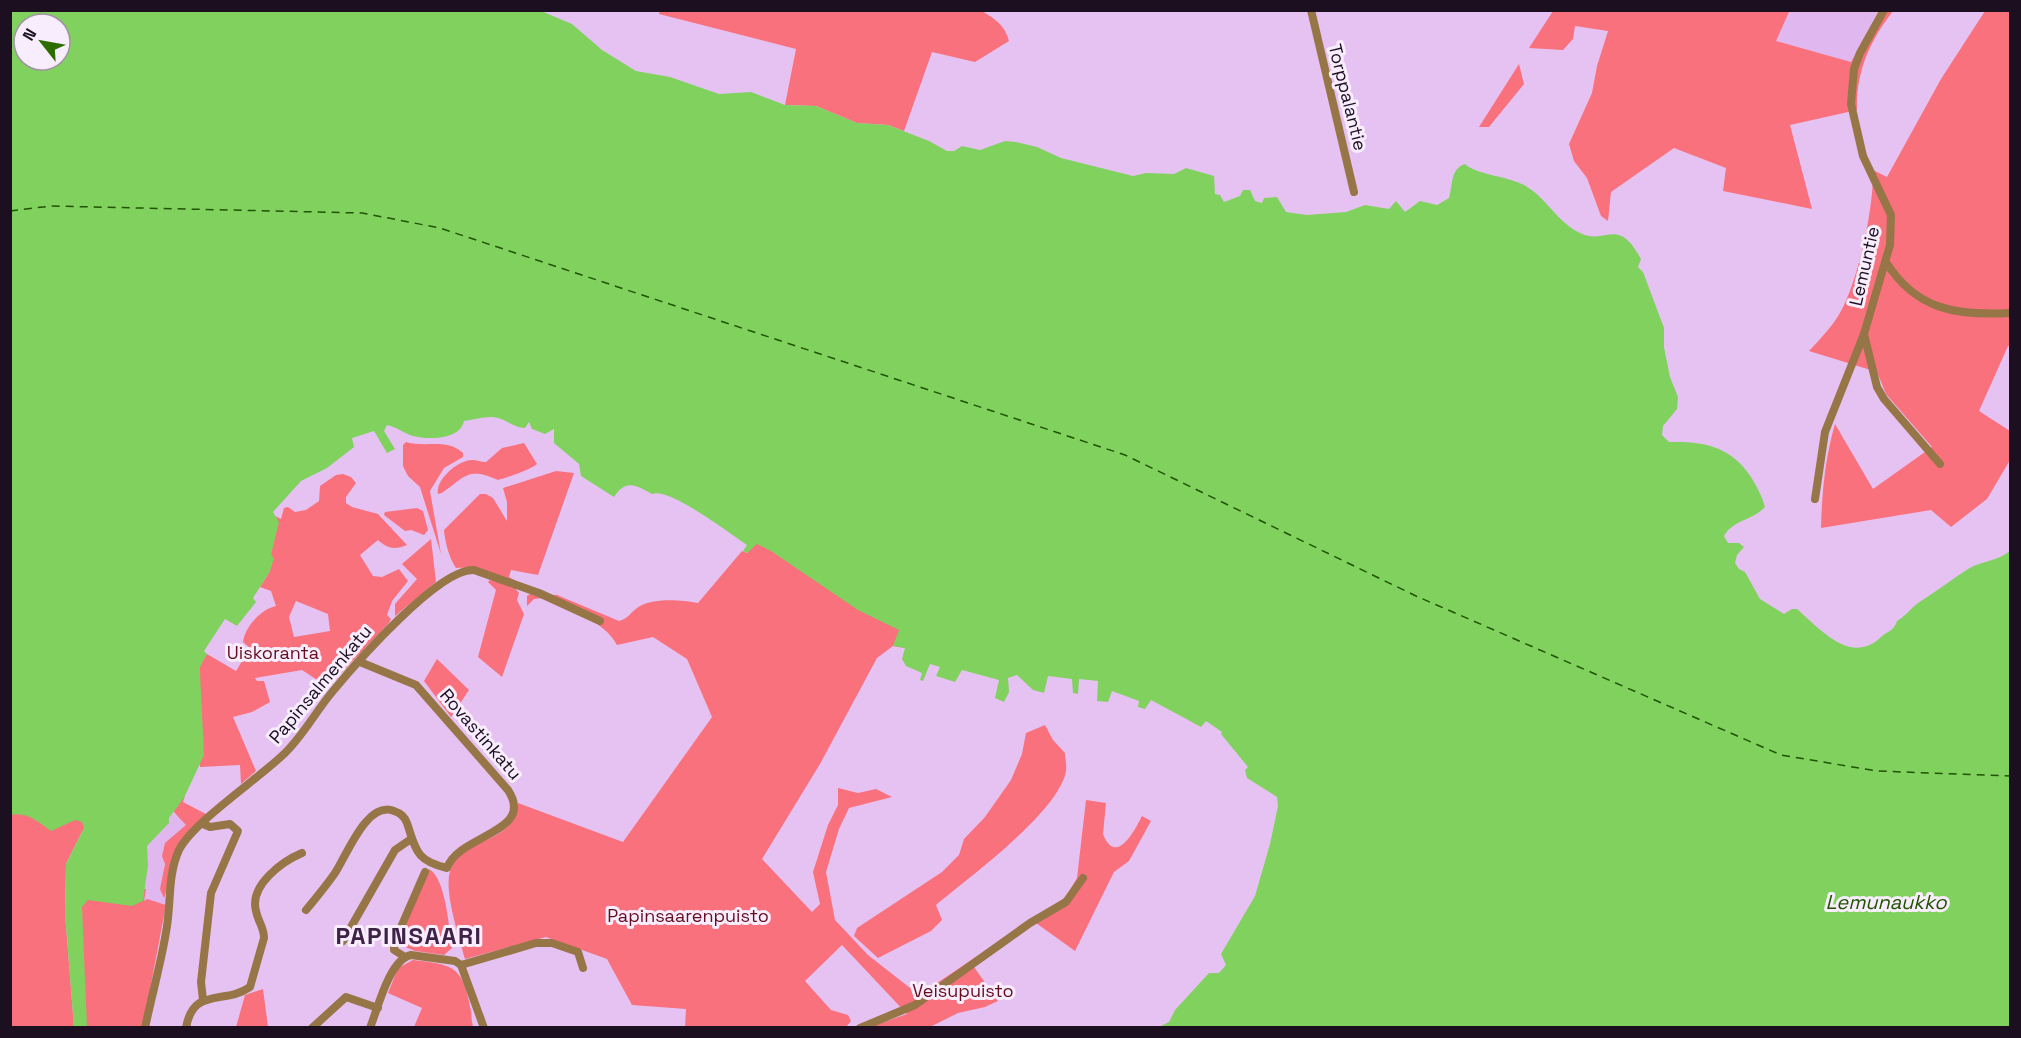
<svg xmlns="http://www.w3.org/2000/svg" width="2021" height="1038" font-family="'Space Grotesk',sans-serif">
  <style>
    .built { fill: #e0b7ee }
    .green { fill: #f8717c; fill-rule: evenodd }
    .water { fill: #81d15f; fill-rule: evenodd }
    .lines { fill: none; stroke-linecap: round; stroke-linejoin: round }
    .ferry { stroke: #205300; stroke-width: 1.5; stroke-dasharray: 8 6; stroke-linecap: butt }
    .street { stroke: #967646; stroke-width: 8 }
    .labels { text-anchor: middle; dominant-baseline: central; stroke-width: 6; stroke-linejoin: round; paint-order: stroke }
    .street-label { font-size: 18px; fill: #1b0f20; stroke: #f8edfc }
    .park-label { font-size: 18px; fill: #650c1e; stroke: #f8edfc }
    .water-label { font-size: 20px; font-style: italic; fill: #205300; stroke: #f8edfc }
    .district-label { font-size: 24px; font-weight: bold; letter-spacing: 1.5px; fill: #3f2248; stroke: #f8edfc }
  </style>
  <rect width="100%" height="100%" fill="#e6c2f3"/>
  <g class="built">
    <path d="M1790 11H1880L1851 62 1776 41Z"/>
    <path d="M172 814 197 822 164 858 165 905 143 901 148 860 146 850 148 844 167 826Z"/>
  </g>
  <g class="green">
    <path d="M660 10 982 11C995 19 1005 25 1009 41L975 62 932 52 904 131 888 125 857 123 816 106 785 105 796 49 659 14Z"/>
    <path d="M1790 10 1776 41 1851 62 1880 11H1893C1870 41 1856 71 1857 110L1790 125 1812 209 1723 191 1726 168 1674 148 1611 192 1608 221 1601 216 1587 178 1574 161 1569 144 1592 93 1597 66 1608 31 1575 26 1573 39 1563 50 1529 48 1553 11Z"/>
    <path d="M1985 11H2010V346H2008L1979 411 2010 431V460L1987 499 1951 527 1931 510 1821 528C1822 492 1825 459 1835 424L1873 489 1932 447 1886 394 1877 372 1809 351C1821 338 1833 326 1841 311 1859 278 1874 206 1873 170L1887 177 1941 79Z"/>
    <path d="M1519 64 1524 84 1489 127H1479Z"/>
    <path d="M406 442C426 448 447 438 463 453V457L444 468 430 491 441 554 420 487 408 476 403 466V445Z"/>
    <path d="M524 443 537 464C532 469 506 478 498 480 468 467 466 476 442 493L438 494C435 480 458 460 472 460 477 460 481 462 486 462L502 448Z"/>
    <path d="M556 471 574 473 538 575 511 570 509 577 516 581 473 567 456 568C449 558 445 542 444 530L480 494H486L493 498 507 521V502L503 488Z"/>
    <path d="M343 474 351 477 356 483 346 497V503L352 507 378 514 407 545C395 550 388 549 378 540L360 555 373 576 382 577 399 569 408 581 392 601 387 615 391 619 389 623 328 687 302 670 255 678 257 681H264L270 702 252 712 233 717 256 771 241 784 240 765 200 767 182 657 203 660 207 654 236 671 250 648 243 642C245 627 261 609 276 606L271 591 260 587 270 571 265 552 273 512V515L281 519 284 508 288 507 295 512 306 510 319 501 320 486 336 475ZM296 601 328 614 330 631 294 637 289 617Z"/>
    <path d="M417 508 423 511 428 530 424 535 411 530 405 531 384 515 385 512Z"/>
    <path d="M761 536 914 608 905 648 893 646 877 658 820 764 762 859 812 912 820 904 813 872 828 825 838 805V788L858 793 876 789 892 797 849 808 839 829 826 872 835 920 868 955 919 995 1066 897 1077 878 1086 800 1106 803 1103 834C1116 867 1135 830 1142 816L1151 821 1129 861 1114 872 1075 951 1036 923 974 967 998 1001 985 1007 958 1013 930 1027H870L907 1014 842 945 805 981 831 1010 848 1015 851 1021 846 1027 685 1028 686 1009 632 1005 607 959 546 937 465 959C459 937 446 898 449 876 455 836 517 846 518 803L623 842 712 717 687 659 653 637 617 645C603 619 568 610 543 598L534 599 527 606V596L530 594 557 595 619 621C628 619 630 613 637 608 651 597 682 600 698 603L742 551 747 553Z"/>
    <path d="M431 539 436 582 395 616V604L417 579 402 564Z"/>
    <path d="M490 580 513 586 519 593 517 600 524 614 502 677 478 657 496 590 488 582Z"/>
    <path d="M437 659 469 690 451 717 424 681Z"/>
    <path d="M1045 725 1053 740 1065 753C1065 758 1067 766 1066 771 1059 812 969 877 936 905L942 920 931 931 878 958 854 936 857 928 942 872 959 855 964 839 985 817 1011 780 1022 754 1026 733Z"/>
    <path d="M82 736 84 828 66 864 65 913 74 1027H11L10 758Z"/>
    <path d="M185 796 183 802 206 814 185 835 164 898 160 889 165 864 162 856 165 843 186 825 172 810Z"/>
    <path d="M429 869C446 878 449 929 452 948L444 955 415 951 398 944Z"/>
    <path d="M146 889 144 901 147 899 166 905 143 1027H83L80 891Z"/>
    <path d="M413 960C455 965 463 966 471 1011 472 1017 471 1020 473 1025L470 1028 414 1027 422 1008 388 993 398 968Z"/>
    <path d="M263 989 268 1027H236L245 995Z"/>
  </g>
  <path class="water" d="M11 10 541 11 572 24 602 50 636 71 670 77 719 94 751 92 785 105 816 106 857 123 888 125 929 141 947 151H954L962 146 980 150 1005 141 1016 142 1037 147 1061 158 1133 176 1146 173 1174 174 1186 168 1214 176 1215 194 1220 195 1224 202 1240 196 1243 190H1250L1255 201 1262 203 1264 198 1277 197 1286 212 1307 215 1346 212 1365 205 1389 209 1396 201 1405 212 1420 201 1437 205 1449 198C1453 185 1450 169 1465 164 1477 175 1507 176 1524 185 1546 197 1557 222 1580 233 1607 246 1617 215 1641 259L1638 267 1643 272 1664 328V347L1670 377 1678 397 1677 409 1663 426 1662 435 1669 442C1703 441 1731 446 1751 477 1757 487 1762 496 1765 507 1752 521 1734 519 1724 536L1728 543H1739L1744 547 1737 555 1735 563 1739 569 1745 572 1760 599 1784 614 1792 609H1797C1820 629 1851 666 1881 637 1889 630 1893 632 1897 621 1907 615 1911 608 1918 603 1934 593 1951 580 1968 569 1981 561 1998 561 2010 551V1027H1159L1169 1022 1175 1010 1209 973H1219L1226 965 1221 954 1255 896 1270 844 1278 806 1277 797 1247 778 1245 770 1248 767 1221 734 1222 732 1206 721 1201 727 1151 700 1145 709 1138 707 1139 701 1112 691 1108 702 1097 701 1098 681 1079 679 1078 694 1073 693 1072 679 1048 676 1044 693 1033 690 1017 675 1008 678 1009 692 1004 702 995 698 999 680 962 670 955 682 936 676 940 667 930 664 923 681 920 680 922 673 906 666 902 659 905 648 893 646 899 630 858 610 771 551 757 544 747 553 743 551 747 545C729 533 669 487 652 494 637 486 626 478 614 497L581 476 579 464 554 443V429L545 434 532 429 529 422 525 428C513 427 507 420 498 418 488 415 474 420 464 421 460 440 428 440 413 436 403 433 397 427 387 425L384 431 395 449 387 453 374 431 352 438 354 447 327 468 301 481 273 512 279 522 271 555 274 558 270 571 253 598 256 602 237 626 225 619 204 651 207 654 200 667V673L204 755 184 798 169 818V823L147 846 148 865 143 901 132 906 88 900 82 907 87 1027H74L65 913 66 864 84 828 82 822 75 820 51 831C39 822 26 811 11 815ZM24 24H60V60H24Z"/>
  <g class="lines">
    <path class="ferry" d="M10 211 51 206 362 213 440 228 1125 455 1416 596 1781 755 1877 771 2010 776"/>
    <g class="street">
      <path d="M1311 10 1354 192"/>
      <path d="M1886 262C1916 310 1957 316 2010 313"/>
      <path d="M1864 334 1877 387 1884 399 1940 464"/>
      <path d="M1815 499 1825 432 1864 334 1890 245 1891 215 1863 156 1851 104 1854 69 1860 53 1884 10"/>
      <path d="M306 910C316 898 326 886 335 873 347 855 367 800 394 811 400 813 405 817 407 823 416 850 416 861 447 868 459 834 536 833 508 790L416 685 360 662"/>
      <path d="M343 941 395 850 411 839"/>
      <path d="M405 957 394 950V943L425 872"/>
      <path d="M461 965 536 943H552L578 952 583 968"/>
      <path d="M203 1000 201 982 211 893 238 831 230 824 210 827 203 824"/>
      <path d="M145 1028C152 994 162 960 167 926 171 900 168 874 179 850 194 821 260 778 286 752 305 733 316 711 333 691 356 663 439 568 474 570L539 593 600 621"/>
      <path d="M186 1028C193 986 225 1005 250 987L264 938C264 927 258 922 256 911 249 885 283 861 302 853"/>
      <path d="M312 1028 346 997 378 1008"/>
      <path d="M370 1028C378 1008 389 960 411 955L455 961 461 965 484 1028"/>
      <path d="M860 1028 915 1005 1030 923 1066 902 1083 878"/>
    </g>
  </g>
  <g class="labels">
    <g class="street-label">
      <text transform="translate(1348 97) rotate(76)">Torppalantie</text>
      <text transform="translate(1864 266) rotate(-77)">Lemuntie</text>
      <text transform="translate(320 684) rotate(-50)">Papinsalmenkatu</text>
      <text transform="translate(481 734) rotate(49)">Rovastinkatu</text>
    </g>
    <g class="park-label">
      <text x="273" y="652">Uiskoranta</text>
      <text x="688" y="915">Papinsaarenpuisto</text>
      <text x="963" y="990">Veisupuisto</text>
    </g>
    <g class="water-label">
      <text x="1886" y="902">Lemunaukko</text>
    </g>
    <g class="district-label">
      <text x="409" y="935">PAPINSAARI</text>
    </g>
  </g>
  <rect width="2021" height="1038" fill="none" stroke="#1b0f20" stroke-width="24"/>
  <g transform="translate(42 42) rotate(301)"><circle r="28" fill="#f8edfc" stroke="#a094a4" stroke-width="1.5"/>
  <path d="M0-4.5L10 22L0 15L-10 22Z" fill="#2d6d00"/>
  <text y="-9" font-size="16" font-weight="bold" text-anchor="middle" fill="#1b0f20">N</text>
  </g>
</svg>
